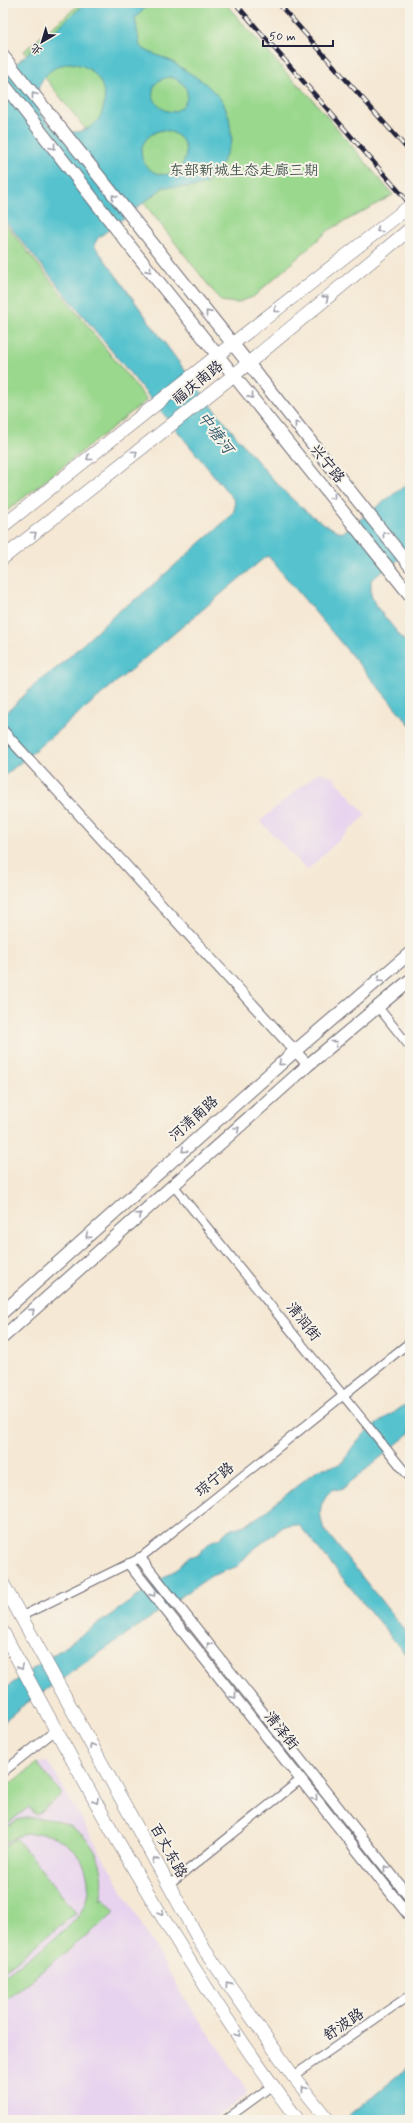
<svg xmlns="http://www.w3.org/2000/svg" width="413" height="2123" font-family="Mynerve,'LXGW WenKai TC',sans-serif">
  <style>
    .built { fill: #e7d2ef }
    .green { fill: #9ad88d; stroke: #5e7d64 }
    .water { fill: #55c2ce; stroke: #3c7284; fill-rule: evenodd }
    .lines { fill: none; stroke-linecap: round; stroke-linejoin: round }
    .minor-casing { stroke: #6c6771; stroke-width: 10 }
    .tertiary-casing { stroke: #6c6771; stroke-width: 12 }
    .secondary-casing { stroke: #6c6771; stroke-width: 14 }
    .primary-casing { stroke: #6c6771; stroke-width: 14 }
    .minor { stroke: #fff; stroke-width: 8 }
    .tertiary { stroke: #fff; stroke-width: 10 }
    .secondary { stroke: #fff; stroke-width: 12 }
    .primary { stroke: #fff; stroke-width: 13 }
    .rail-casing { stroke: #22223b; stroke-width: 4.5 }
    .rail { stroke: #f7f3e8; stroke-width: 3; stroke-dasharray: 9; stroke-linecap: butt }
    .oneway { stroke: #9c9ca7 }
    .labels { text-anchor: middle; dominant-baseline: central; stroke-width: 4; stroke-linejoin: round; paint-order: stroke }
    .park-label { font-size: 15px; fill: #465954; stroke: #f7f3e8 }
    .street-label { font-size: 15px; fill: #22223b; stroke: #f7f3e8 }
    .water-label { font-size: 16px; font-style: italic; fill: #345a6e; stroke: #f7f3e8 }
  </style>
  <rect width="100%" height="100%" fill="#f7f3e8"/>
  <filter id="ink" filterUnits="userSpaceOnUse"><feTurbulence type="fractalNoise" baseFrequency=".025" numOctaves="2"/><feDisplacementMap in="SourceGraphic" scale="8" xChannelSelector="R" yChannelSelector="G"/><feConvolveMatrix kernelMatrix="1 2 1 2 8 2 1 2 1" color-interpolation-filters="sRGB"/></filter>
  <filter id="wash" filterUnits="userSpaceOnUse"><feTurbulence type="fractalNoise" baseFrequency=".012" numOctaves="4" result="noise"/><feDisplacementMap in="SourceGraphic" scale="16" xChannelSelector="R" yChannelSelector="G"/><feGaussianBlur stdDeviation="0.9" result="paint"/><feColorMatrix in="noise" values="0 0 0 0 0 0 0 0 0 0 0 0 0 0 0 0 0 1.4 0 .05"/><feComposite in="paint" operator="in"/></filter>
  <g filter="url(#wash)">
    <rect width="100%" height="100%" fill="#f5e8d4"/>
    <g class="built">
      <path d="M319 772 333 777 366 815 307 870 260 821Z"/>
      <path d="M47 1762 52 1768 181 1993 247 2090 245 2096 212 2120H3V1790L37 1763Z"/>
    </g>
    <g class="green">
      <path d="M81 3H225L290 77 309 95 393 195 329 230 253 297 236 303 221 301 24 51Z"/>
      <path d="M3 221 147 400 3 514Z"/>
      <path d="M37 1763 62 1794 36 1815 29 1807 3 1827V1790Z"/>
      <path d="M26 1818C36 1818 47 1818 57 1821 91 1831 110 1866 100 1900L103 1898 115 1913 3 2002V1976C24 1960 70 1932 82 1910 108 1860 47 1810 3 1845V1829L17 1820Z"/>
      <path d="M16 1838 76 1913 3 1971V1848Z"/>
    </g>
    <g class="water">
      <path d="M86 3H150L135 18 140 46 147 51 171 61 205 83 215 93 223 102 229 117 232 141 222 163 205 184 196 187H164L98 238 94 245C144 313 191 383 245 447 274 480 300 515 342 533L410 482V551L371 580V595L376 606 410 648V725L268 556 264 558 3 777V716L39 681 58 667 120 610 140 596 232 515 235 507 234 500 6 222 3 221V75ZM70 63C117 67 114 133 72 132 28 130 24 70 70 63ZM169 77C182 79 193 91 184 104 166 129 133 84 169 77ZM162 130C201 134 187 184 156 173 151 171 146 167 143 161 137 146 148 133 162 130Z"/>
      <path d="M410 1401V1433L341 1490 333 1489C319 1500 318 1513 324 1529L410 1637V1660L300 1526 292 1524 283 1527 250 1552 238 1566 211 1576 21 1707 3 1722V1690L10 1685 178 1568C184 1561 187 1555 197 1556L210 1542 220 1538 228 1530 245 1525 261 1515 318 1469 335 1466 345 1461C356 1432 387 1419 410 1401Z"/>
      <path d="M410 2066V2114L401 2120H344Z"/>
    </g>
  </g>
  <g filter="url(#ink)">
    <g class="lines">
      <g class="minor-casing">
        <g id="minor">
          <path d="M378 1007 410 1047"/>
          <path d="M173 1185 410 1478"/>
          <path d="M22 1616 140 1558 410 1342"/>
          <path d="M3 1772 56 1730"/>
          <path d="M169 1885 300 1780"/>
          <path d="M293 2076 410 1995"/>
          <path d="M225 2120 273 2085"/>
        </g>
      </g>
      <g class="tertiary-casing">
        <g id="tertiary">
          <path d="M3 731 308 1065"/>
          <path d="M140 1558 410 1898"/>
          <path d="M129 1564 410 1917"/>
        </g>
      </g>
      <g class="secondary-casing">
        <g id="secondary">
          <path d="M3 56 410 566"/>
          <path d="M3 83 125 240 410 595"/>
          <path d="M3 1312 295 1051 410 953"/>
          <path d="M3 1337 308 1065 410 980"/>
        </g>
      </g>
      <g class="primary-casing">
        <g id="primary">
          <path d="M3 526 218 355 410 206"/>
          <path d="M3 558 234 375 410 229"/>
          <path d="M3 1584 204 1949 293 2076 328 2120"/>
          <path d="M3 1632C93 1800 184 1968 298 2120"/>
        </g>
      </g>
      <use href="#minor" class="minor"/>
      <use href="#tertiary" class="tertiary"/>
      <use href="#secondary" class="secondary"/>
      <use href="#primary" class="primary"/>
      <g class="rail-casing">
        <g id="rail">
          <path d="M235 3 410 204"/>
          <path d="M278 3 410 152"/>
        </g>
      </g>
      <use href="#rail" class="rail"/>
    </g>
    <defs><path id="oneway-chevron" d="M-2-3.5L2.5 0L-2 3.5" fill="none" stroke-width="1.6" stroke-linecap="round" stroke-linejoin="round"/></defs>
    <g class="oneway">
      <use href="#oneway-chevron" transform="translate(34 95) rotate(-128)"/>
      <use href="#oneway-chevron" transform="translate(53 147) rotate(52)"/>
      <use href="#oneway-chevron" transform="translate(114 197) rotate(-128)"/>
      <use href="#oneway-chevron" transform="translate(379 230) rotate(142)"/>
      <use href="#oneway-chevron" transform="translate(149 270) rotate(51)"/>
      <use href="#oneway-chevron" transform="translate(326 298) rotate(-40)"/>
      <use href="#oneway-chevron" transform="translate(276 310) rotate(142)"/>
      <use href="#oneway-chevron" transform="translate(208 313) rotate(-129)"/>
      <use href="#oneway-chevron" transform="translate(251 396) rotate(51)"/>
      <use href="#oneway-chevron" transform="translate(297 424) rotate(-128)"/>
      <use href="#oneway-chevron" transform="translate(135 453) rotate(-38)"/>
      <use href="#oneway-chevron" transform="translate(89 458) rotate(142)"/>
      <use href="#oneway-chevron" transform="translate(333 497) rotate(51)"/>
      <use href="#oneway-chevron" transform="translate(34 534) rotate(-38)"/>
      <use href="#oneway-chevron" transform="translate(385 534) rotate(-128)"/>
      <use href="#oneway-chevron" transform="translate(380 979) rotate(140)"/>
      <use href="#oneway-chevron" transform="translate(335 1043) rotate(-39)"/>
      <use href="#oneway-chevron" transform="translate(281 1063) rotate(138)"/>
      <use href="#oneway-chevron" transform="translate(237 1129) rotate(-42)"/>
      <use href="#oneway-chevron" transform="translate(184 1150) rotate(138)"/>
      <use href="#oneway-chevron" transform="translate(139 1215) rotate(-42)"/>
      <use href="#oneway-chevron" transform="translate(88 1236) rotate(138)"/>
      <use href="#oneway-chevron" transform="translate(32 1311) rotate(-42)"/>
      <use href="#oneway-chevron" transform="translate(153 1594) rotate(51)"/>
      <use href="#oneway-chevron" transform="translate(209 1645) rotate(-128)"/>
      <use href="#oneway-chevron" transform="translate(21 1667) rotate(62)"/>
      <use href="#oneway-chevron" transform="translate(234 1696) rotate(51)"/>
      <use href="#oneway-chevron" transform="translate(92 1746) rotate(-119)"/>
      <use href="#oneway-chevron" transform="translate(315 1798) rotate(51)"/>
      <use href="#oneway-chevron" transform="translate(96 1801) rotate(60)"/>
      <use href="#oneway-chevron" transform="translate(155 1860) rotate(-119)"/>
      <use href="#oneway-chevron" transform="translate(386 1868) rotate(-128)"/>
      <use href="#oneway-chevron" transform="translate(161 1913) rotate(60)"/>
      <use href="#oneway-chevron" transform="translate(228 1984) rotate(-125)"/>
      <use href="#oneway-chevron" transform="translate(238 2034) rotate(56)"/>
      <use href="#oneway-chevron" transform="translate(304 2089) rotate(-128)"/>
    </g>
  </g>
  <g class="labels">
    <g class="park-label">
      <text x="244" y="171">东部新城生态走廊三期</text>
    </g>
    <g class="street-label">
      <text transform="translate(198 383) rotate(-39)">福庆南路</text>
      <text transform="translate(327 464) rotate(51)">兴宁路</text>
      <text transform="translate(194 1119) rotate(-42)">河清南路</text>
      <text transform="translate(303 1322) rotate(51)">清润街</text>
      <text transform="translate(215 1480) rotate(-39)">琼宁路</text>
      <text transform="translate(281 1731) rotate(51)">清泽街</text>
      <text transform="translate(168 1851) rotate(61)">百丈东路</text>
      <text transform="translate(344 2025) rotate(-34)">舒波路</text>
    </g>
    <g class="water-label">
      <text transform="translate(215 433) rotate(53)">中塘河</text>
    </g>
  </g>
  <rect width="413" height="2123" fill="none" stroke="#f7f3e8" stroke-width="16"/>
  <g transform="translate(42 42) rotate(218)" stroke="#f7f3e8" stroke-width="3" paint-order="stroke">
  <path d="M0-3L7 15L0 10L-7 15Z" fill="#22223b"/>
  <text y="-6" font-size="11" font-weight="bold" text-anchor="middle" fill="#22223b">北</text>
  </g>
  <path d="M263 40v6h70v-6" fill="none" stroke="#22223b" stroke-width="2"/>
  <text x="269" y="40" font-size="12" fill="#22223b" stroke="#f7f3e8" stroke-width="3" paint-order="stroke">50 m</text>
</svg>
